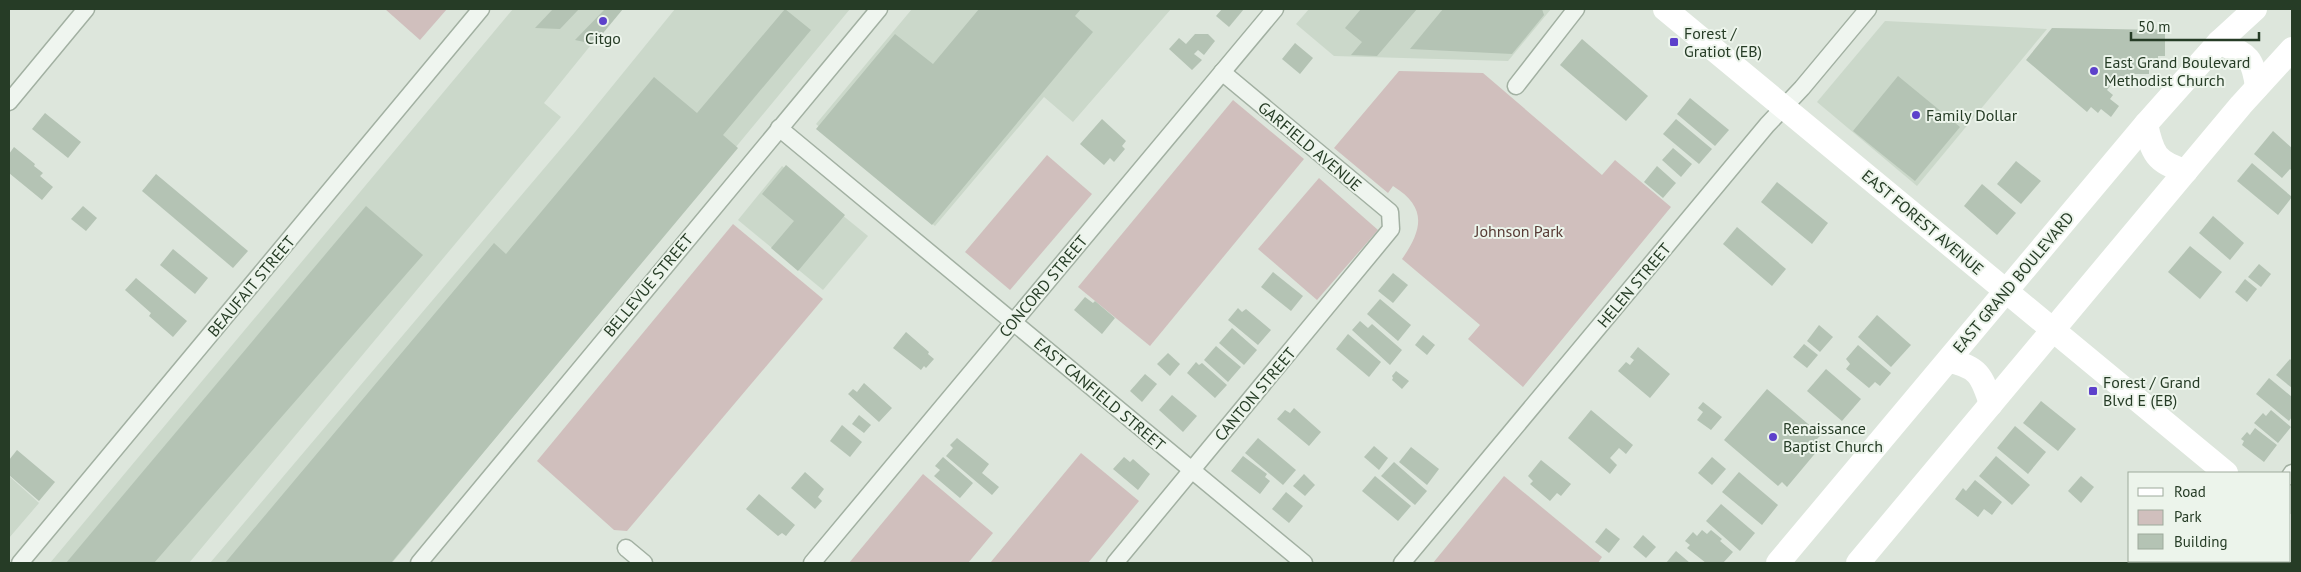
<svg xmlns="http://www.w3.org/2000/svg" width="2301" height="572" font-family="'PT Sans',sans-serif">
  <style>
    .built { fill: #cbd8ca }
    .green { fill: #d0bfbd }
    .building { fill: #b4c3b4 }
    .lines { fill: none; stroke-linecap: round; stroke-linejoin: round }
    .minor-casing { stroke: #a2b0a2; stroke-width: 19 }
    .minor { stroke: #eff5ef; stroke-width: 16 }
    .secondary { stroke: #fff; stroke-width: 24 }
    .poi-dot { fill: #5d41cb; stroke: #ecf4eb; stroke-width: 2 }
    .labels { text-anchor: middle; dominant-baseline: central; stroke-width: 4; stroke-linejoin: round; paint-order: stroke }
    .poi-label { font-size: 16px; fill: #263c26; stroke: #ecf4eb; text-anchor: start }
    .street-label { font-size: 16px; fill: #263c26; stroke: #ecf4eb }
    .park-label { font-size: 16px; fill: #573a34; stroke: #ecf4eb }
  </style>
  <rect width="100%" height="100%" fill="#dde6dc"/>
  <g class="built">
    <path d="M513 9H620L544 103 561 117 189 563H50Z"/>
    <path d="M675 9H850L392 563H210L575 132Z"/>
    <path d="M912 9H1171L1073 122 1044 97 935 226 816 124Z"/>
    <path d="M1309 9H1551L1508 61 1334 56 1296 24Z"/>
    <path d="M1885 21 2047 29 1917 186 1817 102Z"/>
    <path d="M782 166 868 236 823 290 738 220Z"/>
    <path d="M9 476 39 503 9 538Z"/>
  </g>
  <g class="green">
    <path d="M385 9H447L420 40Z"/>
    <path d="M1399 71 1483 73 1602 175 1615 160 1671 207 1523 387 1468 339 1480 325 1402 259C1423 229 1427 207 1393 186L1388 193 1334 148Z"/>
    <path d="M1233 100 1304 159 1150 346 1078 287Z"/>
    <path d="M1047 155 1092 194 1010 290 965 252Z"/>
    <path d="M1319 178 1378 230 1317 300 1258 249Z"/>
    <path d="M733 224 823 299 627 531 614 530 537 461Z"/>
    <path d="M1081 453 1139 501 1088 563H990Z"/>
    <path d="M923 474 993 533 968 563H849Z"/>
    <path d="M1504 476 1602 557 1598 563H1433Z"/>
  </g>
  <g class="building">
    <path d="M553 9H579L560 29 535 28Z"/>
    <path d="M605 9H623L594 44 575 40Z"/>
    <path d="M785 9 811 30 723 135 738 148 391 563H225L494 243 506 254 654 77 697 113Z"/>
    <path d="M979 9H1081L1075 16 1093 32 932 225 816 129 895 34 933 64Z"/>
    <path d="M1222 9H1244L1229 27 1216 16Z"/>
    <path d="M1361 9H1417L1377 56 1351 55 1362 42 1345 28Z"/>
    <path d="M1443 9H1542L1544 15 1512 54 1410 49Z"/>
    <path d="M2052 28 2165 30V56H2158V68H2149V74H2131V82H2108L2111 85 2107 90 2113 95 2110 99 2119 106 2111 117 2101 109 2098 113 2091 107 2087 112 2026 60Z"/>
    <path d="M1195 34H1208L1215 41 1204 55 1198 50 1194 54 1202 60 1192 70 1169 49 1179 38 1186 44Z"/>
    <path d="M1582 39 1648 96 1626 121 1560 65Z"/>
    <path d="M1295 43 1313 58 1300 74 1282 59Z"/>
    <path d="M1898 76 1960 127 1915 181 1853 131Z"/>
    <path d="M1690 98 1729 130 1715 146 1677 114Z"/>
    <path d="M45 113 81 142 68 158 32 129Z"/>
    <path d="M1102 119 1126 141 1122 146 1125 149 1114 162 1110 158 1104 165 1080 144Z"/>
    <path d="M1676 119 1712 149 1699 164 1663 134Z"/>
    <path d="M2273 131 2292 148V171L2290 169 2282 178 2254 154Z"/>
    <path d="M14 147 35 164 34 166 43 173 40 176 53 187 42 200 9 173V154Z"/>
    <path d="M1673 148 1692 164 1681 177 1662 160Z"/>
    <path d="M2016 161 2041 181 2021 204 1997 184Z"/>
    <path d="M2252 163 2292 197 2278 215 2237 181Z"/>
    <path d="M786 165 845 215 798 271 771 248 794 221 762 194Z"/>
    <path d="M1657 166 1676 183 1663 198 1644 182Z"/>
    <path d="M156 174 248 251 233 268 142 191Z"/>
    <path d="M1777 182 1828 223 1812 244 1761 202Z"/>
    <path d="M1982 184 2016 213 1997 235 1964 206Z"/>
    <path d="M83 206 97 218 86 231 71 219Z"/>
    <path d="M366 206 423 255 154 563H66Z"/>
    <path d="M2213 216 2244 243 2230 260 2199 233Z"/>
    <path d="M1737 227 1786 269 1772 286 1723 244Z"/>
    <path d="M2190 246 2222 272 2200 299 2168 272Z"/>
    <path d="M173 249 208 278 195 294 160 265Z"/>
    <path d="M2259 264 2271 274 2261 287 2248 277Z"/>
    <path d="M1273 272 1303 296 1291 311 1261 287Z"/>
    <path d="M1393 273 1408 285 1393 303 1378 291Z"/>
    <path d="M136 278 187 321 173 337 149 316 151 313 125 290Z"/>
    <path d="M2245 279 2257 289 2247 302 2235 292Z"/>
    <path d="M1085 297 1093 303 1095 301 1115 318 1102 334 1074 310Z"/>
    <path d="M1380 299 1411 325 1398 341 1367 314Z"/>
    <path d="M1238 308 1242 312 1246 309 1271 330 1258 345 1228 320Z"/>
    <path d="M1877 315 1911 345 1891 367 1858 337Z"/>
    <path d="M1360 321 1368 328 1372 324 1402 350 1390 365 1352 330Z"/>
    <path d="M1819 325 1833 337 1820 352 1807 341Z"/>
    <path d="M1232 328 1257 350 1244 365 1219 343Z"/>
    <path d="M906 332 929 352 928 354 934 359 926 368 924 366 921 370 893 348Z"/>
    <path d="M1348 334 1381 362 1369 377 1336 349Z"/>
    <path d="M1423 335 1435 345 1427 355 1415 345Z"/>
    <path d="M1804 344 1818 355 1807 368 1793 357Z"/>
    <path d="M1858 345 1891 373 1880 386 1875 382 1869 388 1846 369 1850 364 1846 359Z"/>
    <path d="M1216 346 1241 367 1228 382 1204 360Z"/>
    <path d="M1638 347 1670 374 1650 398 1618 371 1626 362 1630 365 1634 360 1630 357Z"/>
    <path d="M1168 353 1180 364 1170 376 1157 364Z"/>
    <path d="M2290 359 2292 361V388L2276 375Z"/>
    <path d="M1196 362 1199 365 1202 363 1227 385 1215 398 1187 373Z"/>
    <path d="M1826 369 1861 399 1842 421 1807 391Z"/>
    <path d="M1396 371 1409 381 1402 389 1392 380 1393 378 1392 376Z"/>
    <path d="M1145 374 1157 384 1142 402 1130 391Z"/>
    <path d="M2269 378 2292 397V417L2289 421 2256 394Z"/>
    <path d="M864 383 892 408 879 422 848 394 853 389 857 392Z"/>
    <path d="M1767 389 1821 435 1817 439 1823 444 1787 487 1782 482 1778 486 1724 440Z"/>
    <path d="M1172 395 1197 416 1183 432 1159 410Z"/>
    <path d="M2041 401 2076 429 2058 451 2023 423Z"/>
    <path d="M1703 402 1722 417 1711 430 1697 420 1703 412 1698 408Z"/>
    <path d="M1294 408 1321 432 1309 446 1277 419 1285 410 1290 413Z"/>
    <path d="M1591 410 1633 445 1626 454 1619 448 1610 458 1617 465 1610 474 1568 438Z"/>
    <path d="M2271 410 2291 427 2278 443 2254 423 2263 413 2266 416Z"/>
    <path d="M859 415 871 425 864 433 852 424Z"/>
    <path d="M842 425 862 442 850 457 830 441Z"/>
    <path d="M2015 426 2046 452 2028 474 1997 448Z"/>
    <path d="M2255 428 2277 445 2264 462 2242 445 2244 441 2241 439 2247 432 2250 435Z"/>
    <path d="M957 438 989 464 982 473 999 487 992 495 946 456 953 448 950 445Z"/>
    <path d="M1258 438 1296 470 1283 485 1245 453Z"/>
    <path d="M1374 446 1388 458 1379 470 1364 457Z"/>
    <path d="M1411 447 1439 469 1427 485 1399 462Z"/>
    <path d="M17 450 55 482 39 501 9 475V460Z"/>
    <path d="M1243 456 1267 474 1265 477 1270 481 1260 494 1231 471Z"/>
    <path d="M1996 456 2030 485 2012 505 1979 476Z"/>
    <path d="M943 457 973 483 960 498 934 476 940 470 935 466Z"/>
    <path d="M1124 457 1130 462 1133 459 1150 474 1138 490 1113 469Z"/>
    <path d="M1712 457 1726 469 1712 485 1698 473Z"/>
    <path d="M1541 460 1571 484 1561 496 1557 493 1550 501 1530 484 1533 481 1528 476Z"/>
    <path d="M1394 462 1427 491 1415 505 1381 476Z"/>
    <path d="M805 472 824 489 818 497 822 501 815 509 791 488Z"/>
    <path d="M1739 472 1778 505 1762 525 1722 492Z"/>
    <path d="M1304 474 1315 485 1305 496 1293 486Z"/>
    <path d="M1375 476 1411 506 1398 521 1362 491Z"/>
    <path d="M2081 476 2094 487 2081 503 2068 491Z"/>
    <path d="M1975 480 2002 502 1992 515 1984 509 1978 517 1955 499 1963 488 1966 491Z"/>
    <path d="M1286 492 1303 506 1289 523 1272 509Z"/>
    <path d="M759 494 795 525 786 536 782 533 778 536 746 509Z"/>
    <path d="M1721 504 1755 533 1740 551 1706 521Z"/>
    <path d="M1606 528 1620 539 1609 553 1595 542Z"/>
    <path d="M1702 530 1707 534 1711 530 1722 539 1720 541 1733 552 1723 563H1706L1687 548 1690 545 1685 541 1693 532 1697 536Z"/>
    <path d="M1643 535 1656 547 1646 558 1633 547Z"/>
    <path d="M1676 551 1690 563H1666Z"/>
    <path d="M2268 561H2284L2287 563H2266Z"/>
  </g>
  <g class="lines">
    <g class="minor-casing">
      <g id="minor">
        <path d="M1516 86 1576 9"/>
        <path d="M9 102 86 9"/>
        <path d="M779 128 1304 563"/>
        <path d="M2290 476 2292 473"/>
        <path d="M626 548 644 563"/>
        <path d="M20 563 481 9"/>
        <path d="M419 563 879 9"/>
        <path d="M812 563 1275 9"/>
        <path d="M1115 563 1391 229 1390 212 1222 72"/>
        <path d="M1402 563 1767 125 1802 88 1868 9"/>
        <path d="M2216 563 2218 561"/>
      </g>
    </g>
    <use href="#minor" class="minor"/>
    <g class="secondary">
      <path d="M1665 9 2226 473"/>
      <path d="M2219 42C2247 55 2253 56 2257 87"/>
      <path d="M2146 124C2152 153 2156 163 2186 171"/>
      <path d="M1948 361C1978 366 1982 376 1991 404"/>
      <path d="M2290 526 2292 528"/>
      <path d="M1778 563 2146 124 2219 42 2255 9"/>
      <path d="M1858 563 2241 105 2292 49"/>
    </g>
  </g>
  <g class="poi-dot">
    <circle cx="603" cy="21" r="5"/>
    <rect x="1669" y="37" width="10" height="10" rx="2.5"/>
    <circle cx="2094" cy="71" r="5"/>
    <circle cx="1916" cy="115" r="5"/>
    <rect x="2088" y="386" width="10" height="10" rx="2.5"/>
    <circle cx="1773" cy="437" r="5"/>
  </g>
  <g class="labels">
    <g class="poi-label">
      <text x="1684" y="33">Forest /<tspan x="1684" dy="18">Gratiot (EB)</tspan></text>
      <text x="603" y="38" text-anchor="middle">Citgo</text>
      <text x="2104" y="62">East Grand Boulevard<tspan x="2104" dy="18">Methodist Church</tspan></text>
      <text x="1926" y="115">Family Dollar</text>
      <text x="2103" y="382">Forest / Grand<tspan x="2103" dy="18">Blvd E (EB)</tspan></text>
      <text x="1783" y="428">Renaissance<tspan x="1783" dy="18">Baptist Church</tspan></text>
    </g>
    <g class="street-label">
      <text transform="translate(1310 146) rotate(40)">GARFIELD AVENUE</text>
      <text transform="translate(1923 222) rotate(40)">EAST FOREST AVENUE</text>
      <text transform="translate(2013 282) rotate(-50)">EAST GRAND BOULEVARD</text>
      <text transform="translate(648 285) rotate(-50)">BELLEVUE STREET</text>
      <text transform="translate(1634 285) rotate(-50)">HELEN STREET</text>
      <text transform="translate(251 286) rotate(-50)">BEAUFAIT STREET</text>
      <text transform="translate(1043 286) rotate(-50)">CONCORD STREET</text>
      <text transform="translate(1100 394) rotate(40)">EAST CANFIELD STREET</text>
      <text transform="translate(1255 394) rotate(-50)">CANTON STREET</text>
    </g>
    <g class="park-label">
      <text x="1519" y="231">Johnson Park</text>
    </g>
  </g>
  <rect width="2301" height="572" fill="none" stroke="#263c26" stroke-width="20"/>
  <rect x="2128" y="472" width="162" height="90" fill="#ecf4eb" stroke="#9daa9c"/>
  <rect x="2138" y="488" width="25" height="8" fill="#ffffff" stroke="#9daa9c"/>
  <text x="2174" y="497" font-size="15" fill="#263c26">Road</text>
  <rect x="2138" y="510" width="25" height="15" fill="#d0bfbd" stroke="#9daa9c"/>
  <text x="2174" y="522" font-size="15" fill="#263c26">Park</text>
  <rect x="2138" y="534" width="25" height="15" fill="#b4c3b4" stroke="#9daa9c"/>
  <text x="2174" y="547" font-size="15" fill="#263c26">Building</text>
  <path d="M2131 32v8h128v-8" fill="none" stroke="#263c26" stroke-width="2.5"/>
  <text x="2138" y="32" font-size="15" fill="#263c26" stroke="#ecf4eb" stroke-width="4" paint-order="stroke">50 m</text>
</svg>
